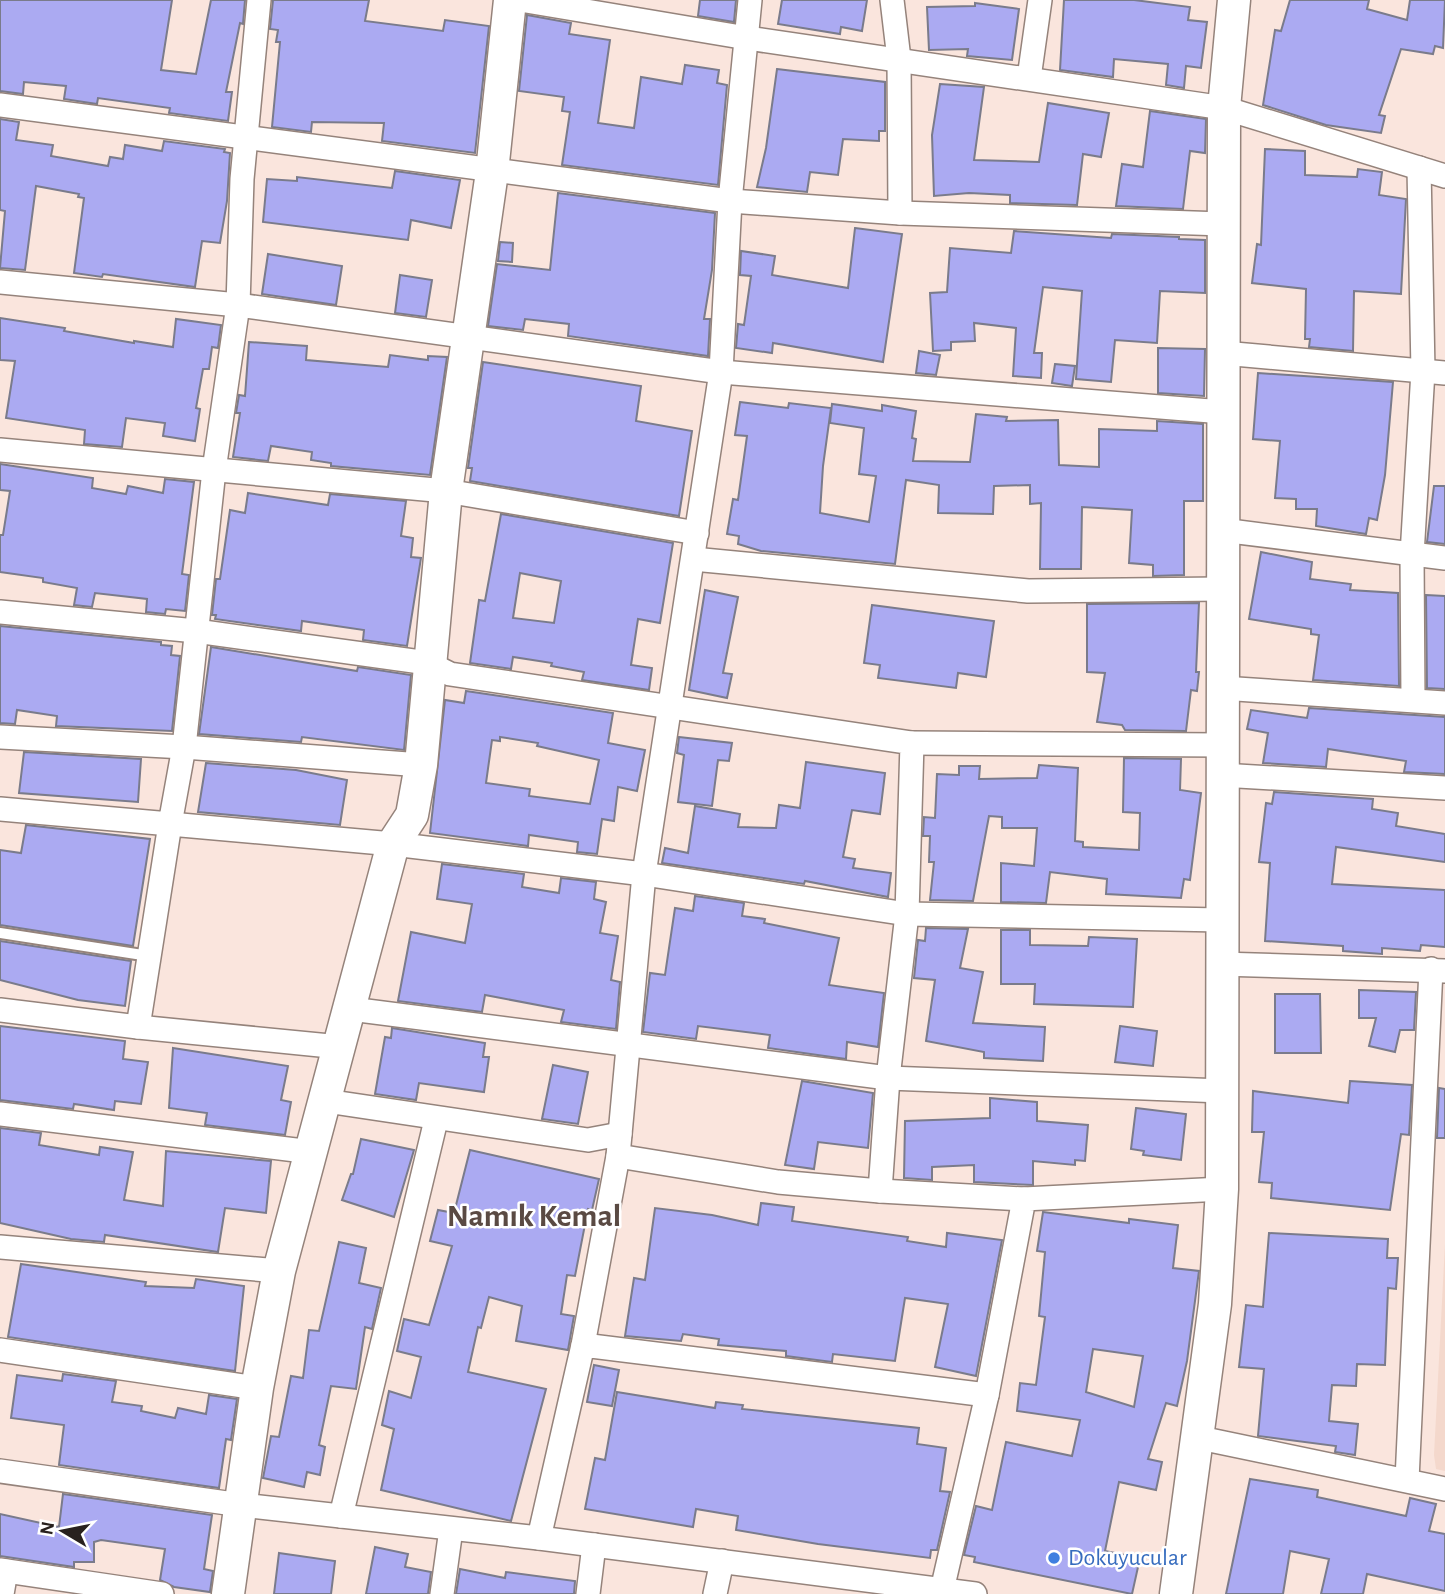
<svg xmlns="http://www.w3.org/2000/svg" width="1445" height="1594" font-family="'Alegreya Sans',sans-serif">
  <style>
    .built { fill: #f4d8cc }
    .building { fill: #abaaf2; stroke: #7a7b8b; stroke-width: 2; fill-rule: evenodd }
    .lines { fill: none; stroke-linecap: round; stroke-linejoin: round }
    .lane-casing { stroke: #95837b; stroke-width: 14 }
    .street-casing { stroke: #95837b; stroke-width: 26 }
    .secondary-casing { stroke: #95837b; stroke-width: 35 }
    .lane { stroke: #fff; stroke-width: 10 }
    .street { stroke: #fff; stroke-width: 23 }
    .secondary { stroke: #fff; stroke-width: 32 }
    .shop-dot { fill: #3f7fe0; stroke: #fff; stroke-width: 2.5 }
    .labels { text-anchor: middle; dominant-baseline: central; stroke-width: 5; stroke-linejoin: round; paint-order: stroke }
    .shop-label { font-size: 24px; fill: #366cbe; stroke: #fff; text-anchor: start }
    .district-label { font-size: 32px; font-weight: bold; fill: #5a4a43; stroke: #fff }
  </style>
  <rect width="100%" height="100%" fill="#fae5dd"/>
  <path class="built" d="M1445 1244V1471L1436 1469 1434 1455Z"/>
  <g class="building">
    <path d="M0 0H172L161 70 196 74 211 0H245L243 24 240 23 226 92H232L228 121 169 113 170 108 98 98 97 104 64 99 66 86 24 82 23 94 0 91Z"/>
    <path d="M273 0H369L365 21 443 31 445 20 489 26 475 153 382 141 384 123 312 122 311 132 272 127 280 42H276L278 30 270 29Z"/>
    <path d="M700 0H736L734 22 698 16Z"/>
    <path d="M782 0H867L862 31 841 27 840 34 778 24Z"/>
    <path d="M1064 0H1134L1190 7 1188 20 1207 22 1201 68 1186 66 1184 88 1166 85 1168 64 1114 59 1113 77 1060 70Z"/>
    <path d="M1290 0H1369L1367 9 1407 20 1410 0H1445L1443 48 1435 46 1433 54 1401 49 1379 115 1385 116 1381 133 1326 125 1263 105 1275 30 1281 31Z"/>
    <path d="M975 3 1019 9 1012 60 967 56 968 49 929 50 927 7 975 6Z"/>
    <path d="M527 15 571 23 569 34 610 40 598 123 634 128 641 77 682 84 685 65 719 70 717 83 727 85 718 185 562 165 570 112 562 111 564 97 519 91Z"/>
    <path d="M777 69 885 82V131H879V141L843 139 838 175 810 172 807 192 757 187 766 148Z"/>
    <path d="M940 84 984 87 974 160 1039 162 1048 103 1109 113 1101 157 1083 154 1077 205 1010 203V195L969 193 934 196 932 135Z"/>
    <path d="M1150 111 1206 119 1205 153 1190 151 1183 209 1116 206 1122 164 1143 167Z"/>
    <path d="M0 119 19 122 16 140 53 145 51 156 108 166 110 157 123 159 125 145 162 151 164 141 225 149 224 152 230 153 227 201 220 243 202 241 195 287 103 274 102 277 74 273 84 198 78 197 79 194 36 186 25 270 0 268 5 211 0 210Z"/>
    <path d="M1265 149 1305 151V175L1357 177 1358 169 1382 172 1379 195 1406 199 1401 294 1354 291 1353 351 1309 347 1310 339H1305L1306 289 1252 283 1257 244 1261 245Z"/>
    <path d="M395 171 460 180 451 228 411 220 408 240 263 222 267 179 297 181V177L392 188Z"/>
    <path d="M558 193 715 213 712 270 704 319H710L708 356 568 336 569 324 525 319 523 330 488 326 497 264 550 270Z"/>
    <path d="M855 228 902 234 883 362 773 343 772 353 736 348 738 324 744 325 751 276 740 275 741 251 775 256 772 275 848 288Z"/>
    <path d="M1014 231 1111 238 1112 234 1179 237V239L1205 240V293L1160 291 1157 343 1115 340 1111 382 1076 379 1082 291 1043 287 1034 353H1042L1041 378 1013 376 1016 328 974 323 975 341 951 342V350L933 351 930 293 947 292 950 248 1011 253Z"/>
    <path d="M500 242 513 243 512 262 498 261Z"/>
    <path d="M268 254 342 266 336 305 262 294Z"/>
    <path d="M400 275 432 280 426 317 395 313Z"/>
    <path d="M0 318 65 328 64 331 134 343V341L173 347 176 319 221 325 218 348 212 347 209 369H203L196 408 200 409 195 441 163 436 165 423 126 418 122 447 84 444 85 430 6 418 15 361 0 360Z"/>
    <path d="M249 342 307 346 306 360 388 367 390 355 428 360V356L447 357 430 475 331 466V463L311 460 312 452 271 446 268 461 233 457 240 413H236L239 395 245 396Z"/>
    <path d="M1158 348 1205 349 1204 396 1158 393Z"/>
    <path d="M919 351 940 355 936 375 916 373Z"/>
    <path d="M483 362 641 386 636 421 692 431 679 516 470 481 472 468H468Z"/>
    <path d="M1055 364 1075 366 1072 386 1052 383Z"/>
    <path d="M1258 373 1393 382 1385 475 1377 520 1369 518 1366 534 1316 526 1317 509H1296V499L1275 498 1280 441 1253 439Z"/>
    <path d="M740 402 788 408 789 403 831 408 823 466 820 513 869 522 876 476 859 474 864 428 830 423 832 404 882 411V405L916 411 912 438 916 439 913 461 970 462 976 414 1007 417 1006 421 1058 420 1059 465 1099 467V429L1157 431V421L1203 424V501H1184V575L1153 576V565L1129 563 1132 510 1082 507 1081 569H1040L1041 503 1030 504V485L994 486 993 514 938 513 939 485 906 480 895 564 761 551 738 544 739 536 727 534 733 499 738 500 747 436 735 435Z"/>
    <path d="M0 464 93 478 92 488 126 494 128 486 163 493 165 479 194 482 182 574 189 575 185 611 166 609 165 614 146 612 147 599 95 593 92 607 74 605 77 588 43 582V578L0 572V535H3L10 491 0 490Z"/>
    <path d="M1434 486H1445V544L1427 542Z"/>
    <path d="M248 493 328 505 330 494 406 501 401 536 413 538 411 557 421 558 407 646 363 640 364 630 302 621 301 631 215 619 216 615H212L216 579H220L230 510 245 513Z"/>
    <path d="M501 514 673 543 660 623 638 619 631 665 652 668 649 690 582 680 584 672 551 666 552 663 513 657 511 669 470 663 479 600 485 601ZM520 573 561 581 554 623 513 618Z"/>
    <path d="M1261 552 1312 562 1310 579 1351 584 1350 590 1398 593 1399 686 1313 680 1319 635 1311 634V629L1249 619Z"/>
    <path d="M705 590 738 597 723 673 732 674 727 698 689 690Z"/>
    <path d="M1426 595 1445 596V689L1427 688Z"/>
    <path d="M1199 603 1196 672H1199L1197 691 1191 690 1186 731 1125 730 1122 725 1097 722 1105 673 1087 672V604Z"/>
    <path d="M872 605 994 621 986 677 958 673 956 688 878 678 880 665 864 663Z"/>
    <path d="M0 626 161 642V645L172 646 171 655 180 656 172 731 56 726 57 716 17 710 15 724 0 723Z"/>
    <path d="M211 647 357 671 358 667 411 675 404 750 302 737 301 742 199 734Z"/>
    <path d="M466 691 613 713 608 743 645 750 637 791 618 787 614 821 602 819 597 854 577 852 578 842 529 835 528 846 430 833 445 700 464 703ZM500 737 538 743 537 746 599 760 590 804 529 796 530 789 486 783 492 740 500 741Z"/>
    <path d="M1309 708 1445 717V774L1404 772 1406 761 1328 749 1326 767 1263 763 1268 733 1247 729 1251 710 1307 718Z"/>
    <path d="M679 737 732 743 729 761 718 760 712 806 678 802 684 755 677 753Z"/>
    <path d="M24 752 141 759 138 802 19 793Z"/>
    <path d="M1124 758 1181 759 1180 790 1201 793 1190 880 1184 879 1181 898 1106 894 1107 879 1050 872 1046 903 1001 902V863L1034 866 1037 828H1002V817L989 816 973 901 930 900 934 862H929L930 836H923L924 817 935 818 937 774 959 775V766H980L979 779 1037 778 1039 765 1078 768 1075 841 1083 842V847L1139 850 1140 813 1123 812Z"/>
    <path d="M806 762 885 773 880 814 852 810 843 857 855 859 853 868 891 873 888 897 805 881 804 884 662 863 665 848 688 853 695 806 740 814 738 827 776 828 779 805 800 808Z"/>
    <path d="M206 763 296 770 347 780 340 825 198 812Z"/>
    <path d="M1274 792 1373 799 1372 809 1398 813 1396 826 1445 834V862L1336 847 1332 884 1445 890V947L1421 945 1420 951 1382 948V954L1343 951V946L1265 941 1270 863 1259 862 1266 803 1272 804Z"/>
    <path d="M26 825 150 839 133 946 0 925V850L21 853Z"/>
    <path d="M442 864 524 874 522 887 559 893 561 878 596 882 594 899 606 902 600 933 618 936 611 980 620 982 616 1029 561 1022 564 1010 485 995 482 1012 398 1001 411 932 465 943 472 904 437 899Z"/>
    <path d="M695 896 744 903 742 916 765 919 764 923 839 938 829 985 884 993 878 1047 847 1042 846 1059 768 1048 770 1035 698 1026 696 1039 643 1032 650 973 665 975 675 908 693 911Z"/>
    <path d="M926 928 968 929 960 968 983 972 973 1023 1045 1027 1043 1061 984 1058V1052L926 1041 935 980 914 978 918 940 925 941Z"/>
    <path d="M1001 930H1030V945L1088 946 1089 937 1137 939 1133 1007 1034 1004 1035 984H1001Z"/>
    <path d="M0 941 131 961 125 1006 78 1000 0 980Z"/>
    <path d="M1359 990 1416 992 1414 1030H1400L1395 1052 1369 1046 1376 1018H1359Z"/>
    <path d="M1275 994H1320L1321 1053H1275Z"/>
    <path d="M0 1026 125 1041 123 1059 148 1062 141 1104 115 1101 114 1110 74 1104 73 1109 0 1100Z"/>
    <path d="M1120 1026 1157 1031 1153 1066 1115 1062Z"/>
    <path d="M392 1028 485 1043 483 1057H489L484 1092 419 1083 416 1100 375 1094 385 1037 391 1038Z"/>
    <path d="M173 1048 288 1066 281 1100 291 1102 285 1135 205 1125 207 1113 169 1108Z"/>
    <path d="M553 1065 588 1072 578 1124 542 1119Z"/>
    <path d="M802 1081 873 1093 868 1148 818 1142 814 1169 785 1165Z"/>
    <path d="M1350 1081 1412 1085 1409 1135 1401 1134 1390 1210 1271 1198 1272 1183 1259 1182 1264 1132H1252L1253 1091 1348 1103Z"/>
    <path d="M1439 1088 1445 1089V1138H1437Z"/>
    <path d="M990 1098 1037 1102V1121L1088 1125 1085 1161 1075 1160V1165L1033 1161V1185L974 1182V1165L932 1167V1180L904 1178 905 1121 990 1118Z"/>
    <path d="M1136 1108 1186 1114 1181 1160 1143 1155 1144 1151 1131 1149Z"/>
    <path d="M0 1128 41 1133 39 1145 99 1155 100 1147 133 1152 124 1200 163 1206 166 1151 271 1161 266 1213 225 1208 218 1252 105 1235 104 1242 71 1239 0 1223Z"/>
    <path d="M361 1139 414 1150 394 1217 342 1200 351 1174H353Z"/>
    <path d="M470 1150 599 1179 592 1210 588 1209 575 1276 567 1275 561 1314 574 1316 568 1350 516 1341 522 1306 489 1297 481 1328 478 1327 468 1372 546 1389 511 1521 381 1490 394 1429 382 1425 389 1391 411 1398 421 1357 397 1351 404 1319 429 1325 452 1246 430 1241 438 1210 454 1213Z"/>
    <path d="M761 1203 794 1207 792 1221 908 1237 907 1241 946 1247 947 1233 1002 1240 976 1376 935 1367 948 1304 905 1298 895 1361 833 1354 832 1362 786 1356V1351L718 1345 719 1339 683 1334 681 1341 625 1336 634 1278 645 1280 655 1208 712 1215 758 1225Z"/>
    <path d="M1043 1212 1129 1223V1219L1178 1225 1173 1268 1199 1271 1187 1361 1177 1406 1166 1403 1148 1459 1162 1462 1156 1490 1119 1482 1105 1551 1140 1558 1132 1594 974 1562 975 1557 964 1555 976 1506 992 1510 1006 1442 1072 1456 1080 1420 1017 1411 1020 1383 1036 1385 1045 1317 1039 1316 1045 1252 1037 1251ZM1093 1349 1143 1356 1134 1407 1086 1392Z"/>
    <path d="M1269 1233 1388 1239 1387 1258H1398L1396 1289 1388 1288 1385 1365 1357 1364 1356 1386 1332 1385 1329 1421 1358 1424 1355 1455 1335 1452 1336 1446 1258 1436 1264 1369 1239 1367 1246 1305 1263 1307Z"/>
    <path d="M339 1242 366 1248 359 1283 381 1288 372 1329 365 1327 356 1389 331 1386 319 1445 325 1447 320 1475 307 1472 304 1487 263 1478 271 1436 279 1437 291 1376 303 1378 309 1330 319 1331Z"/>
    <path d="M21 1264 146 1282 145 1286 194 1288 196 1279 244 1286 235 1371 8 1337Z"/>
    <path d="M594 1365 619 1370 612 1406 587 1402Z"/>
    <path d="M63 1374 116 1381 112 1402 142 1406 141 1411 175 1418 178 1408 206 1414 209 1395 237 1399 231 1440 226 1439 219 1488 59 1465 64 1425 11 1418 17 1375 62 1381Z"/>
    <path d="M617 1392 715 1408 716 1402 743 1405 742 1409 919 1428 917 1444 946 1448 940 1491 950 1492 937 1550H931L930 1558 818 1544 736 1530 738 1516 696 1509 693 1527 585 1509 595 1458 605 1460Z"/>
    <path d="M1250 1479 1318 1490 1317 1497 1406 1516 1410 1498 1436 1504 1429 1531 1445 1534V1591L1367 1574 1363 1594H1321L1329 1559 1290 1551 1283 1594H1226Z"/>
    <path d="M63 1494 212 1515 204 1569 213 1571 210 1592 174 1587 160 1580 165 1549 101 1540 94 1542V1562H74V1567L0 1556V1514L59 1527Z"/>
    <path d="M375 1547 408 1554 405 1567 431 1572 428 1594H366Z"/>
    <path d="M279 1553 335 1561 331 1594H274Z"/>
    <path d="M460 1569 505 1578 506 1572 575 1581 574 1594H456Z"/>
  </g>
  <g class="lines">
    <g class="lane-casing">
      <path id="lane" d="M0 933 149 956"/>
    </g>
    <g class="street-casing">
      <g id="street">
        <path d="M520 0 747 38 1224 108 1445 176"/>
        <path d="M892 0 899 59 900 213"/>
        <path d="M1029 78 1040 0"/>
        <path d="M0 105 730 201 900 213 1223 224"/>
        <path d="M0 282 238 305 721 372 1223 412"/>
        <path d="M1223 353 1445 373"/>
        <path d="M0 450 446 491 697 533"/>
        <path d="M1222 530 1445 558"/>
        <path d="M693 559 1028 591 1222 589"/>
        <path d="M0 612 196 631 428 663 450 674 912 743 907 914 888 1078 880 1191"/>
        <path d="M1222 688 1445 703"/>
        <path d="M1413 700 1412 555 1423 371 1419 168"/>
        <path d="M0 737 184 747 421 765"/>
        <path d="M912 743 1222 745"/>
        <path d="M1221 775 1445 788"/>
        <path d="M0 809 170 824 184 747 214 470 238 305 242 179 259 0"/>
        <path d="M1220 964 1445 971"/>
        <path d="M351 1009 888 1078 1222 1091"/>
        <path d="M0 1010 138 1027"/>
        <path d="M340 1047 138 1027 170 824 393 844 644 874 907 914 1221 920"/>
        <path d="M326 1101 588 1140 620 1134"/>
        <path d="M0 1114 312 1152"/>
        <path d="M618 1156 778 1182 880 1191 1024 1199"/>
        <path d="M0 1247 279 1271"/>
        <path d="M583 1345 618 1156 644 874 721 372 730 201 750 0"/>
        <path d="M0 1350 257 1388"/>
        <path d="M1200 1438 1445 1489"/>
        <path d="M0 1471 241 1505 539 1538 975 1594"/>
        <path d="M1407 1480 1431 969"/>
        <path d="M341 1516 436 1120"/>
        <path d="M539 1538 583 1345 987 1395"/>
        <path d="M0 1570 162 1594"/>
        <path d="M942 1590 987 1395 1024 1199 1222 1189"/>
        <path d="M2 1594 6 1571"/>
        <path d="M442 1594 451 1529"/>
        <path d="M588 1594 594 1545"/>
        <path d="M715 1594 722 1561"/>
      </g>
    </g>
    <g class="secondary-casing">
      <g id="secondary">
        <path d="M228 1594 257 1388 279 1271 393 844 412 815 421 765 446 491 492 172 510 0"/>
        <path d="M1176 1594 1215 1304 1222 1189 1224 108 1234 0"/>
      </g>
    </g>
    <use href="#lane" class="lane"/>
    <use href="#street" class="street"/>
    <use href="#secondary" class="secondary"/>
  </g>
  <circle class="shop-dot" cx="1054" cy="1558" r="7"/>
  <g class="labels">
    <g class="shop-label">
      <text x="1068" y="1558">Dokuyucular</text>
    </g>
    <g class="district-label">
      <text x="534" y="1216">Namık Kemal</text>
    </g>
  </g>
  <g transform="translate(63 1531) rotate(280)" stroke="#ffffff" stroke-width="5" paint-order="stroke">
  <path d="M0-5L12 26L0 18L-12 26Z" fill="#28211e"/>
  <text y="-10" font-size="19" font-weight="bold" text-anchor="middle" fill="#28211e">N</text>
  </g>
</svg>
